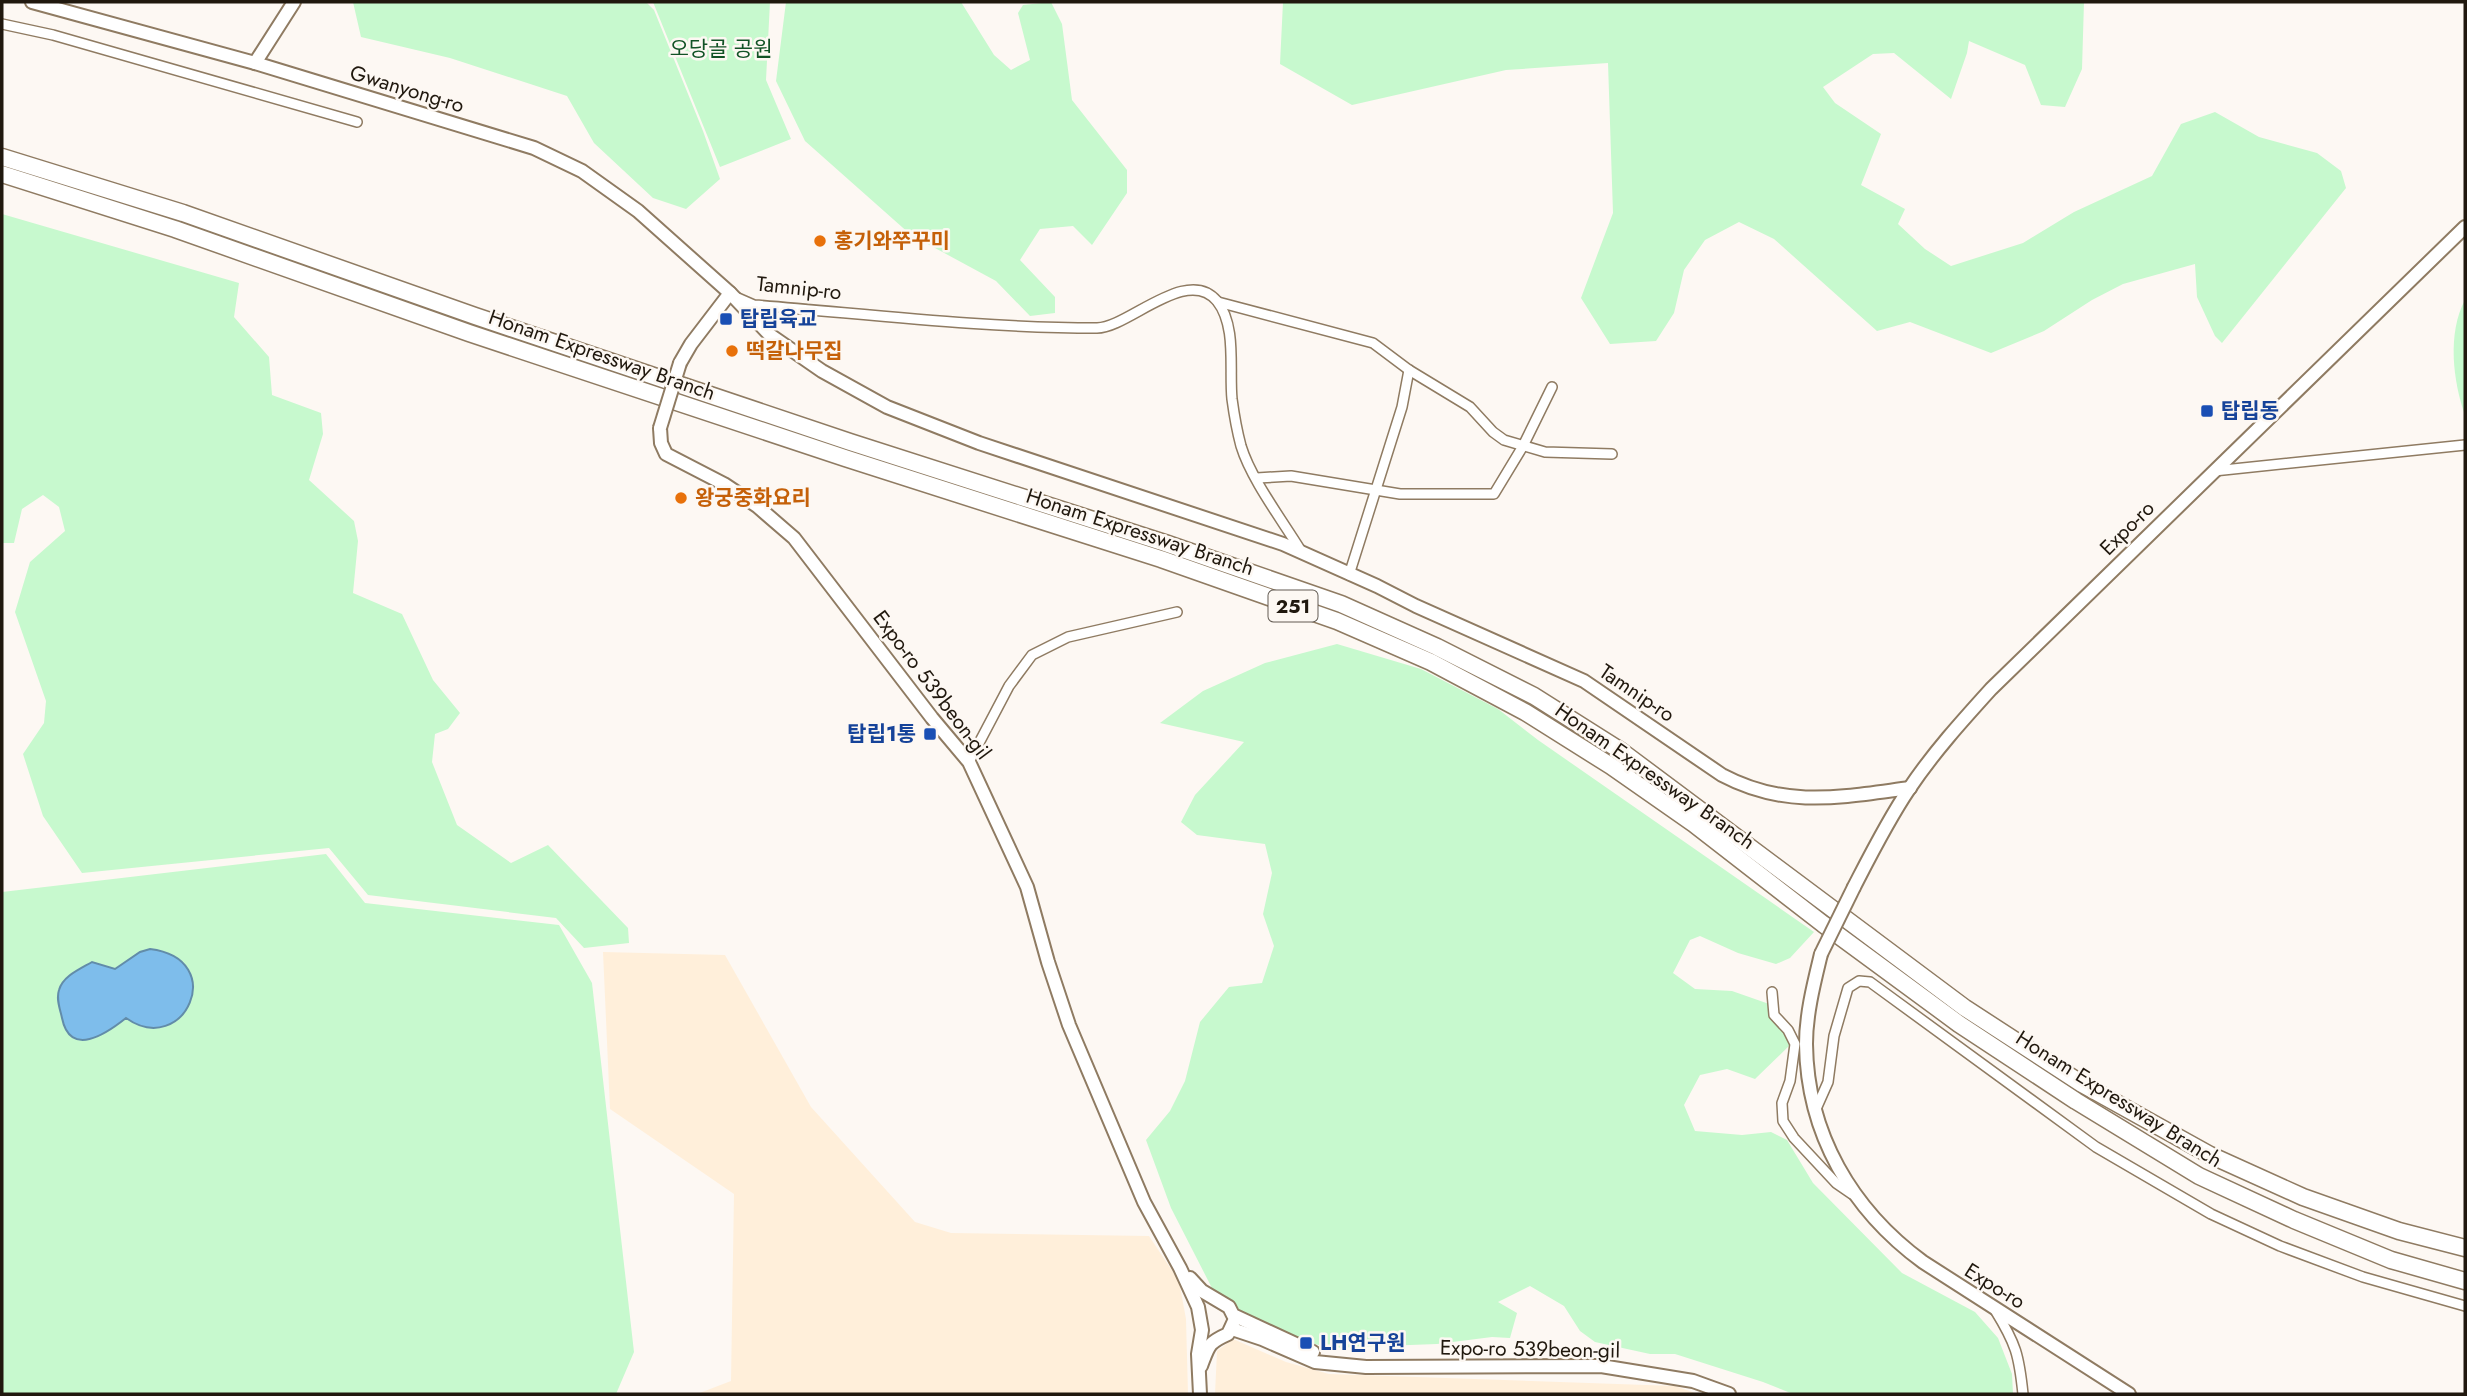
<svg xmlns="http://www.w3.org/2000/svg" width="2467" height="1396" font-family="Jost,'Noto Sans KR',sans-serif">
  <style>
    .built { fill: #ffefda }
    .green { fill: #c7f9ce }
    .water { fill: #7ebdeb; stroke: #628ca9; stroke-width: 2 }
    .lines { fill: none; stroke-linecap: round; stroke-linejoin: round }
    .street-casing { stroke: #8f7b62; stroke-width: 12 }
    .secondary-casing { stroke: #8f7b62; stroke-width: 16 }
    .highway-casing { stroke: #8f7b62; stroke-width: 19 }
    .street { stroke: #fff; stroke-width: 9 }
    .secondary { stroke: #fff; stroke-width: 12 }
    .highway { stroke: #fff; stroke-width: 16 }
    .secondary-bridge-casing { stroke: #8f7b62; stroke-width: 16; stroke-linecap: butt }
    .secondary-bridge { stroke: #fff; stroke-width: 12 }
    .food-dot { fill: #e8710a; stroke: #fdf8f3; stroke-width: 2.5 }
    .transit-dot { fill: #1a4fb4; stroke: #fdf8f3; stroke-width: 2.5 }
    .labels { text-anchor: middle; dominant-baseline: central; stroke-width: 5; stroke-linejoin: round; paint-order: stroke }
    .shield { fill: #fdf8f3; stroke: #625b53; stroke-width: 2 }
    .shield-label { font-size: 19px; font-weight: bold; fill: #20180e }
    .park-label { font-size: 21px; fill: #125326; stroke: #fdf8f3 }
    .street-label { font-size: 21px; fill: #20180e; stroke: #fdf8f3 }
    .food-label { font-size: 21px; font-weight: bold; fill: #c56008; stroke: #fdf8f3; text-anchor: start }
    .transit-label { font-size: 21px; font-weight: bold; fill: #164399; stroke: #fdf8f3; text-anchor: start }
  </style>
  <rect width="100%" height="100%" fill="#fdf8f3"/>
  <g class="built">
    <path d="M603 952 725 955 811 1107 915 1222 951 1233 1149 1236 1179 1281 1186 1319 1188 1394H697L731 1381 734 1194 610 1109Z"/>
    <path d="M1233 1339 1286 1362 1329 1374 1675 1386 1698 1394H1215L1217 1351Z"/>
  </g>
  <g class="green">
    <path d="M353 2H646L654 10 703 131 720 179 686 209 653 198 594 143 567 96 450 58 361 37Z"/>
    <path d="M653 2H770L766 80 791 139 720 167Z"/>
    <path d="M786 2H961L994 55 1011 70 1030 60 1018 13 1023 5 1051 2 1062 24 1072 100 1127 170V193L1092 245 1073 226 1040 229 1020 260 1055 297V313L1030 316 996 281 911 235 805 141 776 81Z"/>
    <path d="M1283 2H2084L2082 69 2065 107 2041 105 2025 65 1969 41 1967 53 1951 99 1894 53 1873 54 1823 87 1835 103 1881 134 1861 185 1905 209 1898 224 1925 249 1951 266 2023 243 2074 212 2152 176 2181 124 2215 112 2259 137 2317 153 2341 171 2346 188 2222 343 2215 336 2197 297 2195 264 2123 284 2092 300 2044 331 1991 353 1910 322 1877 331 1774 239 1739 222 1705 240 1684 270 1674 313 1656 341 1610 344 1581 298 1613 213 1608 63 1506 70 1352 105 1280 64Z"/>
    <path d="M2 214 239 283 234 317 269 357 272 395 321 413 323 434 309 480 354 521 358 541 353 593 402 614 433 680 460 713 448 729 435 734 432 762 457 825 511 863 548 845 628 928 629 943 584 948 556 918 368 895 329 848 82 873 43 816 23 754 44 723 46 701 15 612 30 562 65 531 59 507 43 495 22 509 14 543H2Z"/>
    <path d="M2465 300V415C2453 382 2447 333 2465 300Z"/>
    <path d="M1337 644 1421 669 1498 709 1538 740 1814 932 1790 958 1776 964 1738 953 1700 936 1690 940 1673 973 1695 989 1732 991 1772 1005 1791 1044 1755 1079 1727 1069 1700 1075 1684 1105 1695 1131 1742 1135 1771 1132 1787 1140 1813 1183 1902 1273 1975 1312 1998 1338 2012 1374 2013 1394H1793L1763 1382 1675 1354H1650L1595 1342 1580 1331 1564 1306 1530 1286 1498 1302 1517 1313 1510 1338 1492 1337 1437 1344 1329 1348 1298 1339 1242 1315 1233 1304 1215 1294 1171 1208 1146 1140 1170 1111 1185 1081 1200 1022 1229 987 1262 983 1274 946 1263 914 1272 873 1265 844 1197 835 1181 822 1195 795 1244 742 1160 723 1203 691 1265 663Z"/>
    <path d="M326 854 365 903 559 925 592 983 634 1352 616 1394H2V892Z"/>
  </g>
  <path class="water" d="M150 949C230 959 184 1059 126 1018 106 1034 70 1058 62 1018 60 1009 56 999 59 990 63 976 80 969 92 962L115 969 140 952Z"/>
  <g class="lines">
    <g class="street-casing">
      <g id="street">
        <path d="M2 24 53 35 357 122"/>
        <path d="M738 298 754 305C868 314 982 328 1097 328 1128 328 1187 265 1217 301 1237 326 1229 370 1232 399 1234 414 1237 431 1241 446 1251 479 1282 520 1301 551"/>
        <path d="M1218 302 1373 343 1409 370 1470 407 1493 432 1504 440 1545 452 1612 454"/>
        <path d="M2214 471 2465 445"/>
        <path d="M1257 478 1291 476 1400 494H1494L1523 446 1552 387"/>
        <path d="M1349 575 1402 407 1409 370"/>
        <path d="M969 762 1009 686 1032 655 1068 637 1177 612"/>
        <path d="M1772 992 1774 1015 1788 1030 1795 1044 1790 1081 1782 1103 1783 1121 1794 1138 1836 1183 1852 1194"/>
        <path d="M1816 1109 1828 1082 1834 1036 1848 988 1859 981 1870 982 2096 1147 2211 1214 2280 1246 2363 1277 2465 1306"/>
        <path d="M1995 1310C2016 1344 2019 1355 2023 1394"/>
      </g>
    </g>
    <g class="secondary-casing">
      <g id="secondary">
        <path d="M32 2 255 63 534 148 582 171 638 211 730 293 770 335 822 371 887 407 979 443 1283 544 1377 586 1416 606 1584 681 1722 775C1786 809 1841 797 1910 788"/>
        <path d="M255 63 294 2"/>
        <path d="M680 363 691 344 730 293"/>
        <path d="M660 428 661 443 666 454 724 484 757 506 794 538 932 718 969 762 1027 887 1048 962 1069 1025 1144 1202 1180 1268 1198 1307 1202 1330 1198 1354 1200 1394"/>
        <path d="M1854 887C1871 854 1888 820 1909 789 1933 753 1962 721 1991 689L2465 227"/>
        <path d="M1821 954C1814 983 1806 1014 1806 1044 1807 1134 1852 1210 1923 1262L2129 1394"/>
        <path d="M1190 1278 1202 1291 1229 1307 1233 1315 1313 1352"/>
        <path d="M1232 1329 1262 1339 1315 1362 1366 1367 1601 1366 1693 1381 1729 1394"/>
        <path d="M1201 1366C1209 1345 1208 1343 1228 1334L1234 1321"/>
      </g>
    </g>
    <g class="highway-casing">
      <g id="highway">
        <path d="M2 157 183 213 475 316 850 442 1165 543 1341 604 1437 647 1534 696 1621 751 1965 1008 2082 1084 2210 1155 2303 1197 2399 1231 2465 1248"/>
        <path d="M2 174 175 229 469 333 845 458 1161 559 1337 621 1431 662 1525 712 1611 766 1694 824 1823 924 1959 1024 2076 1101 2199 1176 2294 1220 2391 1260 2465 1281"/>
      </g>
    </g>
    <use href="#street" class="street"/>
    <use href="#secondary" class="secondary"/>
    <use href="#highway" class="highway"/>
    <g class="secondary-bridge-casing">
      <g id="secondary-bridge">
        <path d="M660 428 680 363"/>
        <path d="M1821 954 1854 887"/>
      </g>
    </g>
    <use href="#secondary-bridge" class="secondary-bridge"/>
  </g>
  <g class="food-dot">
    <circle cx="820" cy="241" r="7"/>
    <circle cx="732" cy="351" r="7"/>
    <circle cx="681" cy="498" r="7"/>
  </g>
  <g class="transit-dot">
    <rect x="719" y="312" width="14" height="14" rx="3.5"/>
    <rect x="2200" y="404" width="14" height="14" rx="3.5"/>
    <rect x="923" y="727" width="14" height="14" rx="3.5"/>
    <rect x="1299" y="1336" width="14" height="14" rx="3.5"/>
  </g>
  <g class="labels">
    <rect class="shield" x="1268.5" y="590.5" width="49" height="31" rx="5"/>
    <g class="shield-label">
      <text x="1293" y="606">251</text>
    </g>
    <g class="park-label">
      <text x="721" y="49">오당골 공원</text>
    </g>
    <g class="street-label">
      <text transform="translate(407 89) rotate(17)">Gwanyong-ro</text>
      <text transform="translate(799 288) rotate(6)">Tamnip-ro</text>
      <text transform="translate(602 355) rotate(19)">Honam Expressway Branch</text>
      <text transform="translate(2127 528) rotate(-45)">Expo-ro</text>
      <text transform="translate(1140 532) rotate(18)">Honam Expressway Branch</text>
      <text transform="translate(932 685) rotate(53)">Expo-ro 539beon-gil</text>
      <text transform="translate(1637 693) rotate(34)">Tamnip-ro</text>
      <text transform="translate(1655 776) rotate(35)">Honam Expressway Branch</text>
      <text transform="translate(2119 1099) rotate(32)">Honam Expressway Branch</text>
      <text transform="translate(1995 1286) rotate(32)">Expo-ro</text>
      <text transform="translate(1530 1349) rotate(1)">Expo-ro 539beon-gil</text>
    </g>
    <g class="food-label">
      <text x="834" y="241">홍기와쭈꾸미</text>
      <text x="746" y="351">떡갈나무집</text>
      <text x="695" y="498">왕궁중화요리</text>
    </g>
    <g class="transit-label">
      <text x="740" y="319">탑립육교</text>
      <text x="2221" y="411">탑립동</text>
      <text x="916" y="734" text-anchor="end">탑립1통</text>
      <text x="1320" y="1343">LH연구원</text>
    </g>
  </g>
  <rect width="2467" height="1396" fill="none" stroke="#20180e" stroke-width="7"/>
</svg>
